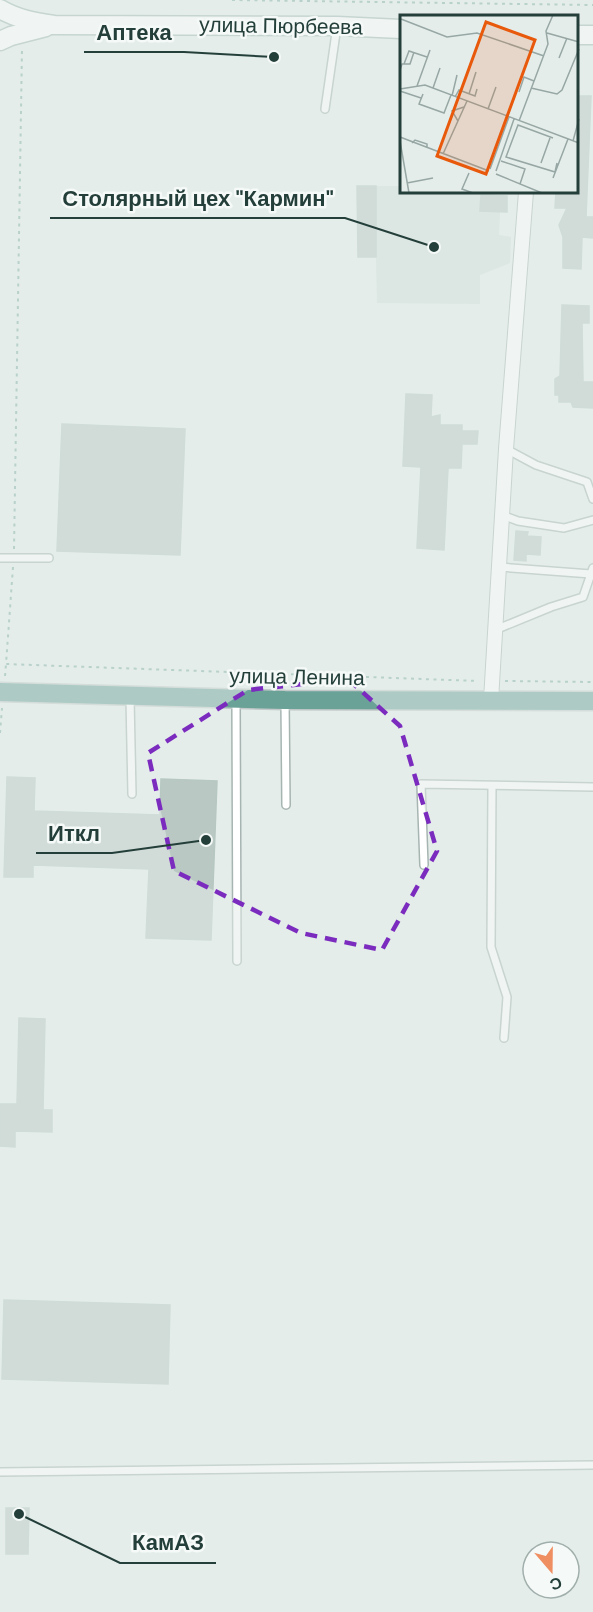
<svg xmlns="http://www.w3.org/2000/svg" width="593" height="1612" font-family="'DM Sans',sans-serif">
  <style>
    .built { fill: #d2ddd9 }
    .building { fill: #bac8c3; stroke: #b7c7c2; stroke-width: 1.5 }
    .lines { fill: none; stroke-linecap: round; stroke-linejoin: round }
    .lane-casing { stroke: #a7b5b2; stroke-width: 10 }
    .street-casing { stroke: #a7b5b2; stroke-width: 16 }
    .secondary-casing { stroke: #a3b9b3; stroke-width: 21 }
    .primary-casing { stroke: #c2c9c8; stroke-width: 21 }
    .path { stroke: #85b0a6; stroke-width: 2; stroke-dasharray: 3 4.5; stroke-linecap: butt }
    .lane { stroke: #fff; stroke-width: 7 }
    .street { stroke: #fff; stroke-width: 14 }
    .secondary { stroke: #fff; stroke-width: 18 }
    .primary { stroke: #6aa298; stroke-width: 18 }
    .marked { fill: none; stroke: #7b2cbf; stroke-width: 4.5; stroke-dasharray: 12 8; stroke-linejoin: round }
    .labels { text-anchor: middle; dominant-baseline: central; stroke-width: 5; stroke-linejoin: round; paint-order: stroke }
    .street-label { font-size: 21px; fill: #243f3a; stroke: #f5faf8 }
    .inset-road { fill: none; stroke: #97a7a4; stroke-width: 1.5 }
    .view { fill: #e8590c; fill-opacity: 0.15; stroke: #e8590c; stroke-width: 3 }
    .inset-edge { fill: none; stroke: #243f3a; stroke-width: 3 }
    .leader { fill: none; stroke: #243f3a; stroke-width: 2 }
    .callout-dot { fill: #243f3a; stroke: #f5faf8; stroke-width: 2 }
    .callout-label { font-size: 22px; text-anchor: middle; font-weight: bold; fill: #243f3a; stroke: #f5faf8; stroke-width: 5; stroke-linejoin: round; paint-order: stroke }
  </style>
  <rect width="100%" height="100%" fill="#e4edea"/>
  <path class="built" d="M357 186H401V192H480V211L500 212 499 235 511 237 510 263 480 275V304L377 303 376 257H358Z"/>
  <g class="building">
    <path d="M576 96H591L586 217H593V238L582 237 581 269 563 268V237L559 225 567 208H555L556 192H576Z"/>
    <path d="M357 186H376V257H358Z"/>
    <path d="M481 195 507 196V212L480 211Z"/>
    <path d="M562 305 589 306V323H582L583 382H593V408L573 407 571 402H559V395H555V379L560 376Z"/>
    <path d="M406 394 432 395 431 417 440 415V425H462V431H478L477 444H462L461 468H448L444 550 417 548 421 467 403 466Z"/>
    <path d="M62 424 185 429 180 555 57 551Z"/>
    <path d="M516 531 528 532 527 536 541 537 540 555 526 554V561L514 560Z"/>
    <path d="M7 777 35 778 34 811 160 815 161 779 217 781 211 940 146 938 149 869 33 865V877H4Z"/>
    <path d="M19 1018 45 1019 43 1110H52V1132L15 1131V1147L0 1146V1104H17Z"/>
    <path d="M4 1300 170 1305 168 1384 2 1379Z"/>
    <path d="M6 1508H29L28 1554H6Z"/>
  </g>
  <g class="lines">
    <g class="lane-casing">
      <g id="lane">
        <path d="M325 109 337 26"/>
        <path d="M506 449 536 465 587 482 593 499"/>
        <path d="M502 515 518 521 564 528 593 520"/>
        <path d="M0 558H49"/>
        <path d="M499 567 591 574"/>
        <path d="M495 630 551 607 583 597 593 568"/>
        <path d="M130 698 132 794"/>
        <path d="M236 700 237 961"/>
        <path d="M285 700 286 805"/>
        <path d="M492 786 491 947 507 997 504 1038"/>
        <path d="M424 865 421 784 593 787"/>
        <path d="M0 1472 593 1465"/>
      </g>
    </g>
    <g class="street-casing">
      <path id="street" d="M491 700 506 449 526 192"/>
    </g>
    <g class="secondary-casing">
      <g id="secondary">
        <path d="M0 9C17 19 34 22 54 25L337 26 401 29"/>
        <path d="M576 35H593"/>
        <path d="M0 41 11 36 46 27"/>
      </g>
    </g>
    <g class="primary-casing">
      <path id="primary" d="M0 692 285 700 593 701"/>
    </g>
    <g class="path">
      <path d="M232 0 593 5"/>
      <path d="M14 549 22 48"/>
      <path d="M13 567 6 664 478 681"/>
      <path d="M5 676 6 664"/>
      <path d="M505 681 593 682"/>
      <path d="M0 733 2 708"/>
    </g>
    <use href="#lane" class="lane"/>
    <use href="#street" class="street"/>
    <use href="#secondary" class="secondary"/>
    <use href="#primary" class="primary"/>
  </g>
  <path d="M0 0H593V1612H0ZM348 679 400 726 437 851 382 950 301 933 174 871 148 753 248 690Z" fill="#e4edea" fill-opacity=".55" fill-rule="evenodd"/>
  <path class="marked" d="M348 679 400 726 437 851 382 950 301 933 174 871 148 753 248 690Z"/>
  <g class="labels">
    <g class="street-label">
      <text transform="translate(281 26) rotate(1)">улица Пюрбеева</text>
      <text transform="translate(297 677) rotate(1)">улица Ленина</text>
    </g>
  </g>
  <g transform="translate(400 15)">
    <rect width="178" height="178" fill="#e4edea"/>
    <path class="inset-road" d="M1 4 47 22 77 18 144 41M147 18 179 27M159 43 167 23M4 49 9 36 27 42M0 55 2 49H10L14 37M17 71 30 35M33 73 40 53M131 73 157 79 162 75 179 34M0 74 25 70 179 128M0 76 21 83M119 77 124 62 134 66M23 79 19 89 44 98 51 80M69 79 76 57M52 81 57 60M55 82 59 75 75 81 77 74M88 94 96 72M58 106 52 96 64 92M119 106 148 29 146 16 153 0M0 122 89 156M153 123 118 110 106 142 155 157 157 148M0 126 9 178M173 126 179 104M12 128 15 125 27 129V133M43 139 67 86M101 146 125 154 120 169M141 148 150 123M90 154 109 102M96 156 114 104M69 158 62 174 73 178M96 159 142 178M153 163 168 124M7 168 33 163"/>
    <path class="view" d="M86 7 135 25 86 159 37 141Z"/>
    <rect width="178" height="178" class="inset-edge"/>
  </g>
  <path class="leader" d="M274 57L184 52H84M434 247L345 218H50M206 840L112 853H36M19 1514L120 1563H216"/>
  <g class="callout-dot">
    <circle cx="274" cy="57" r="6"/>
    <circle cx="434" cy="247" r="6"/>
    <circle cx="206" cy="840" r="6"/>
    <circle cx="19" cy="1514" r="6"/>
  </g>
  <g class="callout-label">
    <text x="134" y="40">Аптека</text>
    <text x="198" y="206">Столярный цех "Кармин"</text>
    <text x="74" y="841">Иткл</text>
    <text x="168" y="1550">КамАЗ</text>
  </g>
  <g transform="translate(551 1570) rotate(160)"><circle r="28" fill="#f5faf8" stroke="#a1afac" stroke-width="1.5"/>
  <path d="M0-4.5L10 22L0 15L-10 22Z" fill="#ef8e61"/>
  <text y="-9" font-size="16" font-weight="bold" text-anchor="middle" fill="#243f3a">С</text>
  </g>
</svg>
